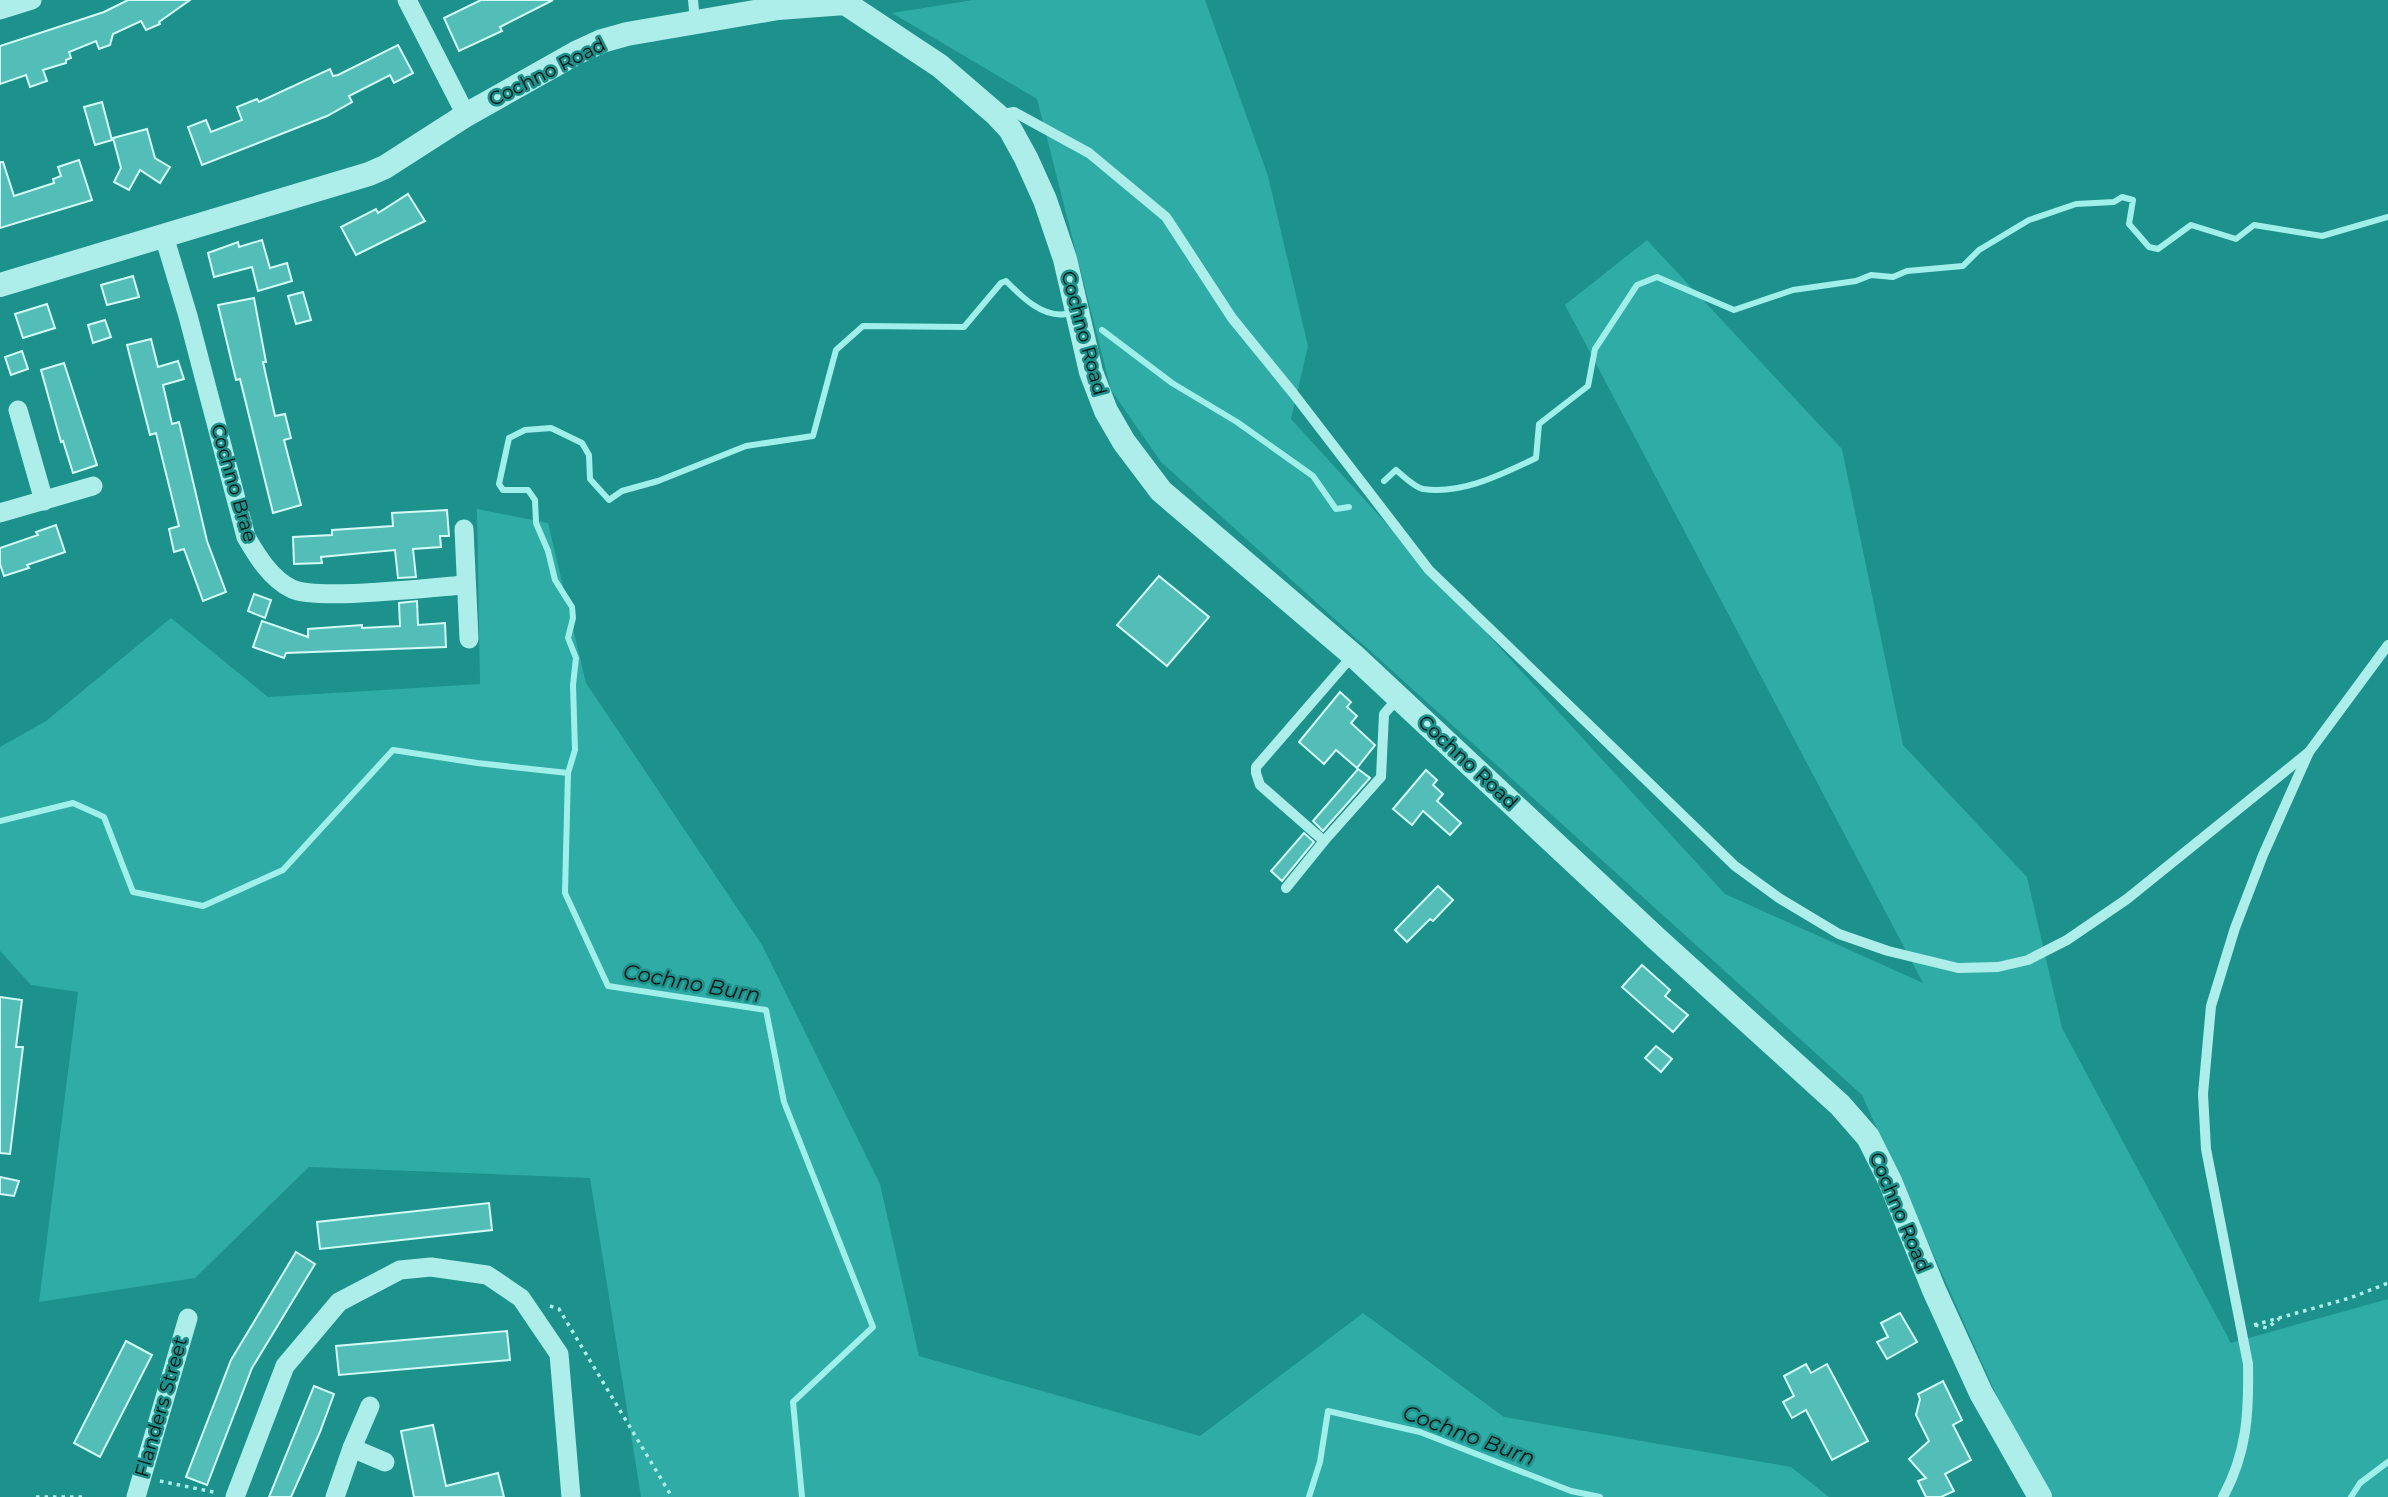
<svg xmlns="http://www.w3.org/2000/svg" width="2388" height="1497" font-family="Montserrat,sans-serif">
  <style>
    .green { fill: #2eaca5 }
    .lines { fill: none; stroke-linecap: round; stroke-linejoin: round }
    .stream { stroke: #a1efea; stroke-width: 6 }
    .building { fill: #53bdb7; stroke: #d3faf7; stroke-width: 2 }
    .path { stroke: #adeeea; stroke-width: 3.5; stroke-dasharray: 3.5 5; stroke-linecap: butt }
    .service { stroke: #adeeea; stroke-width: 10 }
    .minor { stroke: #adeeea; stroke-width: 19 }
    .tertiary { stroke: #adeeea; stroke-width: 24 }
    .labels { text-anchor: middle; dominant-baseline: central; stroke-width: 5; stroke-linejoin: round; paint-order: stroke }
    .street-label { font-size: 19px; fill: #111; stroke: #1d918b }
    .water-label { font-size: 21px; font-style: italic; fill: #111; stroke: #1d918b }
  </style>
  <rect width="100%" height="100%" fill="#1d918b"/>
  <g class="green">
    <path d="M973 0H1205L1268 176 1308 346 1291 419 1725 894 1923 983 1565 305 1647 240 1842 449 1903 745 2027 877 2062 1028 2231 1343 2388 1299V1497H2042L1862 1095 1161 462 1111 390 1037 99 892 13Z"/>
    <path d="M477 509 548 523 586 683 762 945 880 1184 919 1356 1200 1436 1363 1313 1504 1417 1791 1467 1829 1497H641L590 1178 309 1167 195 1278 39 1302 78 992 31 985 0 951V747L46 721 171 618 268 697 480 684Z"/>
  </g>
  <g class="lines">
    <g class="stream">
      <path d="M1102 330 1172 383 1237 422 1313 476 1336 509 1349 507"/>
      <path d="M1384 481 1396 470C1403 476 1414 487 1423 489 1462 495 1502 474 1536 458L1539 424 1588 386 1595 349 1637 285 1657 277 1734 310 1793 290 1856 281 1871 275 1893 277 1907 271 1963 266 1979 250 2029 220 2076 204 2114 202 2122 197 2133 200 2129 224 2149 247 2158 249 2191 225 2236 239 2254 225 2322 236 2388 217"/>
      <path d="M568 773 575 750 573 685 576 658 568 638 573 618 572 607 555 580 548 551 536 523 535 500 528 490H503L499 484 509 438 525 430 551 428 582 443 589 455 590 479 609 500 622 491 658 481 746 446 813 436 836 350 863 326 964 327 1001 283 1006 281C1021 296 1042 318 1066 314"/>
      <path d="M0 821 73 803 104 817 133 892 203 906 283 870 393 750 477 763 568 773 565 893 608 986 766 1010 784 1102 873 1327 793 1402 802 1497"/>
      <path d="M1309 1497 1320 1462 1328 1411 1420 1432 1571 1491 1600 1497"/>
      <path d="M2351 1497 2360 1483 2388 1462"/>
    </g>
  </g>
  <g class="building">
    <path d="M128 0H190L159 22 160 24 146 30 141 21 113 34 110 45 99 49 96 41 69 52 71 58 66 60V63L43 70 47 81 30 87 26 75 0 84V46L104 12Z"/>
    <path d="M481 0H553L500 27 502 31 459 51 444 18Z"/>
    <path d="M398 45 413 73 394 83 390 75 349 96 352 102 327 116 202 165 188 127 206 120 211 132 242 120 237 107 257 99 259 102 330 69 333 76 338 75Z"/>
    <path d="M102 102 112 140 95 145 84 107Z"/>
    <path d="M147 129 155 158 170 167 160 183 140 170 129 190 114 182 121 168 113 138Z"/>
    <path d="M79 160 92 200 0 228V162H3L14 196 54 183 53 179 61 176 58 167Z"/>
    <path d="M408 194 425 221 356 255 341 227 376 209 378 213Z"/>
    <path d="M262 240 270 268 287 263 292 281 258 291 252 267 214 277 208 253 238 242 239 247Z"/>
    <path d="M133 276 139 297 107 305 101 285Z"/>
    <path d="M303 292 311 320 296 324 288 296Z"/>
    <path d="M254 298 266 362H263L275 416 285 414 291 438 284 440 301 505 273 513 240 379 236 380 218 305Z"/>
    <path d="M47 304 55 328 23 338 15 314Z"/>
    <path d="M105 320 111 337 93 343 88 325Z"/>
    <path d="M151 339 158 367 178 361 184 379 163 385 172 424 179 422 207 541 226 592 203 601 184 549 174 552 169 529 179 526 156 433 150 435 127 345Z"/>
    <path d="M22 351 28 369 11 375 5 357Z"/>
    <path d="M64 363 97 465 73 473 63 441 61 442 41 370Z"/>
    <path d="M447 510 449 536H440L441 547 413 549 416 577 398 578 395 550 321 557 322 563 294 564 293 537 332 535V530L393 526 392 513Z"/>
    <path d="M56 525 65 552 27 565 29 568 4 576 0 564V548L38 535 36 532Z"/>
    <path d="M1159 576 1209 617 1167 666 1117 625Z"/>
    <path d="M254 594 271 600 265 618 248 611Z"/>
    <path d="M417 601 418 625 445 623 446 647 286 653 284 658 253 647 262 621 308 637V629L362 625V628L400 626 399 603Z"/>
    <path d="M1340 692 1351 702 1347 707 1357 716 1351 723 1375 745 1357 768 1336 750 1324 764 1299 742Z"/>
    <path d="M1358 769 1370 778 1323 831 1313 821Z"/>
    <path d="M1426 770 1437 780 1433 785 1443 794 1437 801 1461 823 1450 835 1423 811 1412 825 1393 809Z"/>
    <path d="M1304 833 1314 842 1282 881 1271 871Z"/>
    <path d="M1438 886 1453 900 1433 921 1430 919 1407 942 1395 930Z"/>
    <path d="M1642 965 1670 990 1665 996 1688 1015 1673 1032 1622 987Z"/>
    <path d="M0 997 22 1000 16 1047H23L10 1154 0 1153Z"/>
    <path d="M1656 1046 1672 1059 1661 1072 1645 1058Z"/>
    <path d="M0 1177 19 1181 14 1196 0 1194Z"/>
    <path d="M489 1203 492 1230 320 1249 317 1222Z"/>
    <path d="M296 1252 315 1264 252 1368 207 1485 186 1477 231 1360Z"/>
    <path d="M1900 1313 1917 1342 1887 1359 1877 1342 1888 1337 1881 1323Z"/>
    <path d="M507 1331 510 1360 339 1375 336 1346Z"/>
    <path d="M126 1341 152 1355 100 1457 74 1443Z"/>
    <path d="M1806 1364 1811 1373 1827 1364 1868 1441 1832 1460 1806 1410 1792 1418 1783 1402 1794 1396 1784 1376Z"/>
    <path d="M1943 1381 1962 1420 1953 1425 1971 1460 1945 1474 1954 1491 1941 1497H1926L1918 1481 1926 1478 1909 1459 1929 1441 1916 1415 1920 1399 1918 1394Z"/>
    <path d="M314 1386 334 1394 320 1432 291 1497H269Z"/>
    <path d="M433 1425 446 1486 498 1473 504 1497H414L401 1431Z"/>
  </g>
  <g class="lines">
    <g class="path">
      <path d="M550 1306 559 1309 672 1497"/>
      <path d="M2254 1325 2350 1298 2388 1283"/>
      <path d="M2255 1325 2267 1328 2279 1319"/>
      <path d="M160 1481 218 1493"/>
      <path d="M36 1497H84"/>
    </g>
    <g class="service">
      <path d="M693 0 695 21"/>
      <path d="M1001 114 1014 112 1089 153 1166 217 1232 318 1293 393 1429 570 1735 866 1779 898 1839 934 1888 951 1958 968 1998 967 2028 960 2067 940 2127 899 2309 752"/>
      <path d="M1324 841 1381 777 1384 714 1398 698"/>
      <path d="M1286 888 1324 841 1260 785 1256 773V767L1353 655"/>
      <path d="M2223 1497C2247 1453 2249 1413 2248 1364L2206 1149 2203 1094 2211 1006 2235 928 2263 855 2309 752 2388 645"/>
    </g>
    <g class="minor">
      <path d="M407 0 466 115"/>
      <path d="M0 10 32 0"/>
      <path d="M164 236 188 316 246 537C257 556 271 579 292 589 319 601 431 587 466 585"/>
      <path d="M18 410 44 501"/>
      <path d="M0 513 93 486"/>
      <path d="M464 529 469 639"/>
      <path d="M352 1448 385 1462"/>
      <path d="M136 1497 188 1318"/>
      <path d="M235 1497 285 1366 339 1302 400 1270 431 1267 487 1275 521 1298 559 1354 571 1497"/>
      <path d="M335 1497 352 1448 370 1406"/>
    </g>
    <path class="tertiary" d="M0 285 369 174 385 167 466 115 576 53 602 41 627 34 778 8 845 3 940 66 997 115 1010 129 1026 158 1045 200 1065 259 1091 372 1106 411 1124 442 1161 491 1353 655 1657 939 1840 1105 1868 1137 1890 1181 1934 1290 1981 1393 2040 1497"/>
  </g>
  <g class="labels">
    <g class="street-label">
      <text transform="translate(547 72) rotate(-27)">Cochno Road</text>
      <text transform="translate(1084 333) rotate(75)">Cochno Road</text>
      <text transform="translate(234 483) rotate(74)">Cochno Brae</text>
      <text transform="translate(1468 762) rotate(43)">Cochno Road</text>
      <text transform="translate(1900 1212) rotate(67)">Cochno Road</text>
      <text transform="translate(161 1407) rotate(-74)">Flanders Street</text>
    </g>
    <g class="water-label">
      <text transform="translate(692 983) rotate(10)">Cochno Burn</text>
      <text transform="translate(1469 1435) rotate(20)">Cochno Burn</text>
    </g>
  </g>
</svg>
